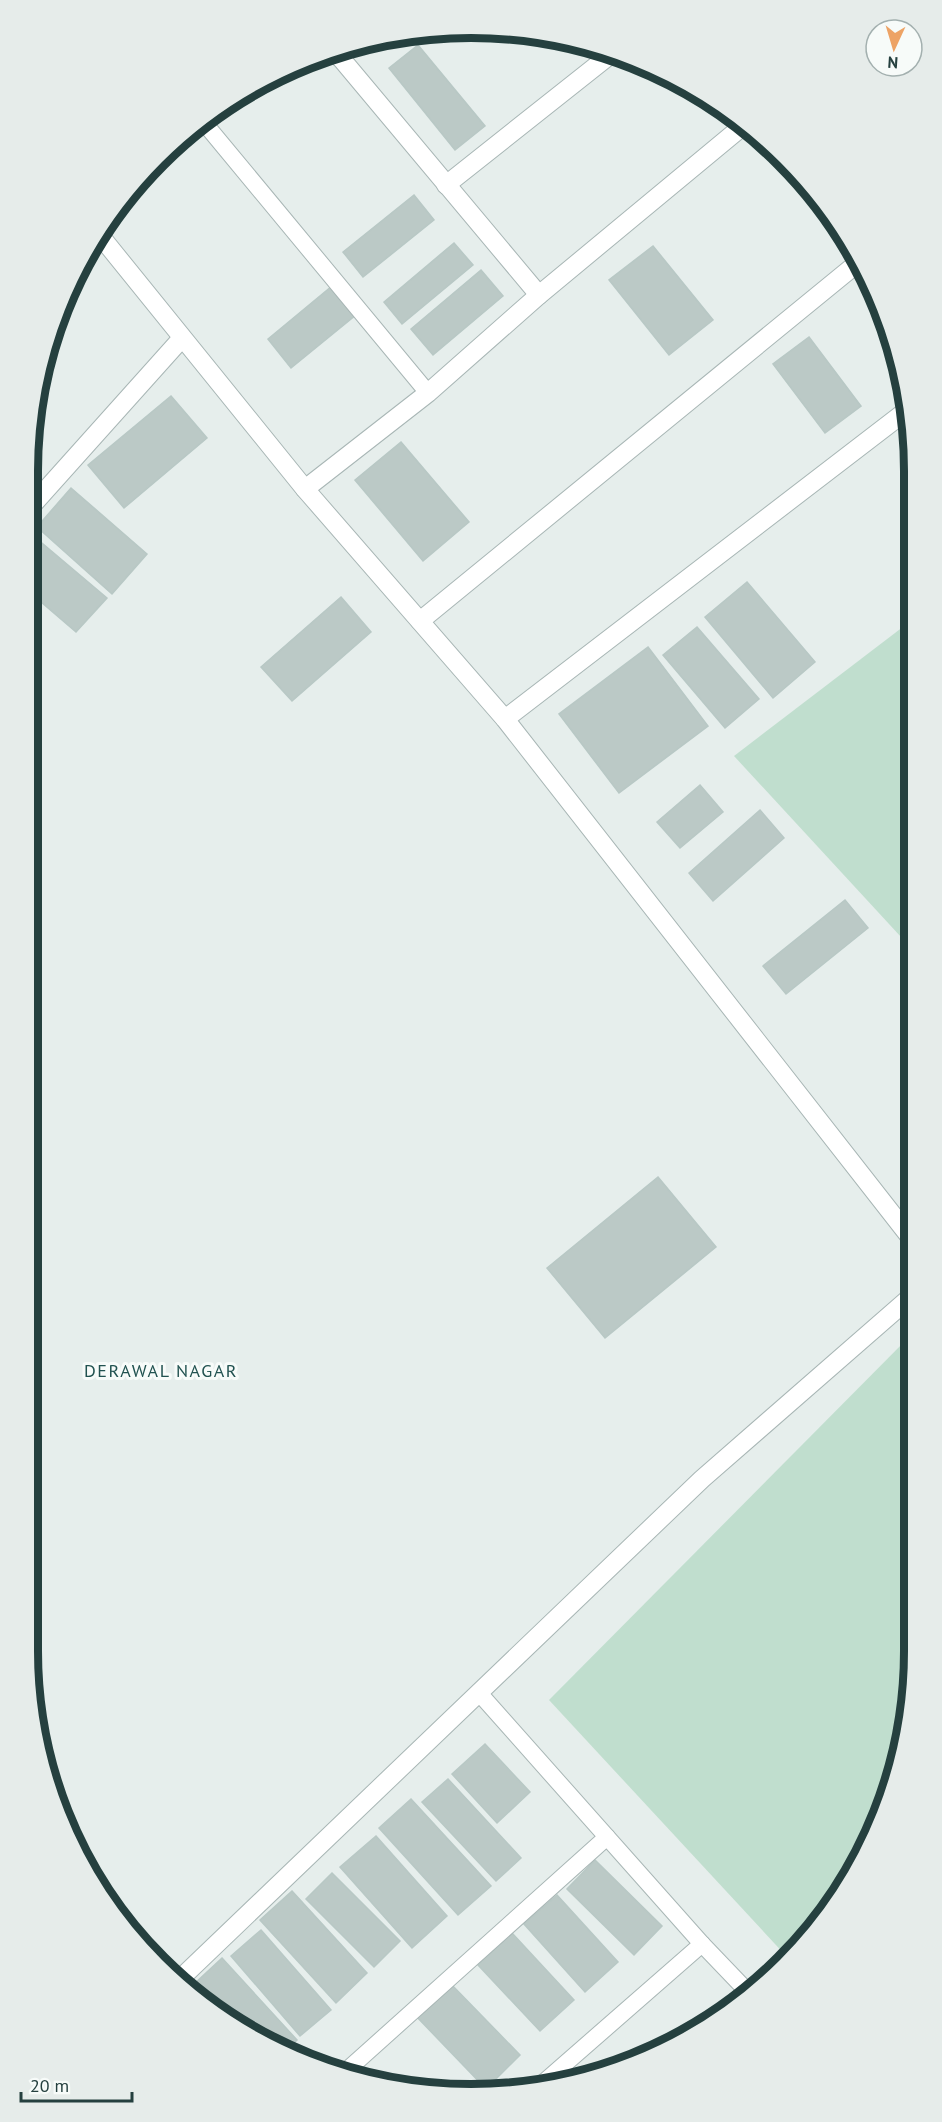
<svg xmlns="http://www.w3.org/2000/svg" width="942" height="2122" font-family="'PT Sans',sans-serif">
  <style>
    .green { fill: #c0dece }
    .building { fill: #bbc9c6; stroke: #b8c8c5; stroke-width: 1.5 }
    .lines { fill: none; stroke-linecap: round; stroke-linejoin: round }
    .service-casing { stroke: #a8b6b5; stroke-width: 18 }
    .minor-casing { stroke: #a8b6b5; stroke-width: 20 }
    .service { stroke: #fff; stroke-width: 16 }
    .minor { stroke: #fff; stroke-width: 18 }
    .labels { text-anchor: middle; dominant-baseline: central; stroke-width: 6; stroke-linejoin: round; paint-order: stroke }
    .neighbourhood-label { font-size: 18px; letter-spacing: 1.5px; fill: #215250; stroke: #f7fbf9 }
    .rim { fill: none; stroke: #25403f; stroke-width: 8 }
  </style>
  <rect width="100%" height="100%" fill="#e6eeec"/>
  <g class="green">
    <path d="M912 620 913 950 734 756Z"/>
    <path d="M914 1332 915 1651 891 1794 856 1873 805 1943 788 1958 549 1700Z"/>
  </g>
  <g class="building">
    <path d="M418 45 485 126 455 150 389 68Z"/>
    <path d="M414 195 434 220 363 277 343 252Z"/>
    <path d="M454 243 473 265 402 324 384 302Z"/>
    <path d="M653 246 713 320 669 355 609 280Z"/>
    <path d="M481 270 503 296 433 355 411 329Z"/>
    <path d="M332 286 356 315 291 368 268 339Z"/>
    <path d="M809 337 861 406 825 433 773 364Z"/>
    <path d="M171 396 207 438 124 508 88 465Z"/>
    <path d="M401 442 469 522 423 561 355 480Z"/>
    <path d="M71 488 147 554 112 594 37 527Z"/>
    <path d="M36 538 107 598 76 632 27 590V549Z"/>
    <path d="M747 582 815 662 773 698 705 617Z"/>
    <path d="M341 597 371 632 292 701 261 667Z"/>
    <path d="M697 627 759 699 725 728 663 655Z"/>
    <path d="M648 647 708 726 619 793 559 714Z"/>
    <path d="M700 785 723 812 680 848 657 822Z"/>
    <path d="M760 810 784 838 713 901 689 873Z"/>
    <path d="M845 900 868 928 786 994 763 966Z"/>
    <path d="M658 1177 716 1247 605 1338 547 1268Z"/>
    <path d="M485 1744 530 1792 497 1823 452 1774Z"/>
    <path d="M448 1779 521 1858 496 1881 422 1802Z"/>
    <path d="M411 1799 491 1886 458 1915 379 1828Z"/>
    <path d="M376 1836 447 1916 412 1948 340 1867Z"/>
    <path d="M595 1860 662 1926 634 1955 567 1889Z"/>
    <path d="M332 1873 400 1941 374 1967 306 1899Z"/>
    <path d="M292 1891 367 1973 336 2003 260 1920Z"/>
    <path d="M557 1895 618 1962 585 1992 524 1924Z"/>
    <path d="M261 1930 331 2010 300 2036 231 1956Z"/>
    <path d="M512 1933 574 2000 540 2031 478 1965Z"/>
    <path d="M222 1958 297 2040 287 2050 249 2036 192 1986Z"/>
    <path d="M449 1982 520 2055 486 2089 415 2015Z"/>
  </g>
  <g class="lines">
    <g class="service-casing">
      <g id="service">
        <path d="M201 119 428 393"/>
        <path d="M480 1694 702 1944 747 1991"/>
        <path d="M345 2072 607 1837"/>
        <path d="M535 2090 702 1944"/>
      </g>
    </g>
    <g class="minor-casing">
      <g id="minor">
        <path d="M334 50 539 295"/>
        <path d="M339 57 358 42"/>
        <path d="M446 185 615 51"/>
        <path d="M98 233 305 489 505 719 914 1242"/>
        <path d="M305 489 428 393 539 295 744 125"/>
        <path d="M27 511 182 338"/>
        <path d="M420 621 860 261"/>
        <path d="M505 719 910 408"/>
        <path d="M180 1979 702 1479 914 1294"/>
      </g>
    </g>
    <use href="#service" class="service"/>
    <use href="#minor" class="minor"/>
  </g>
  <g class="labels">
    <g class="neighbourhood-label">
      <text x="161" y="1370">DERAWAL NAGAR</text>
    </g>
  </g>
  <path d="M0 0H942V2122H0ZM471 38H471A433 433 0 0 1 904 471V1651A433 433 0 0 1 471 2084H471A433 433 0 0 1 38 1651V471A433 433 0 0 1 471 38Z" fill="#e6ecea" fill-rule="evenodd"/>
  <path class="rim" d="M471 38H471A433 433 0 0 1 904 471V1651A433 433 0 0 1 471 2084H471A433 433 0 0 1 38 1651V471A433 433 0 0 1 471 38Z"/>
  <g transform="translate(894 48) rotate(184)"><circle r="28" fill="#f7fbf9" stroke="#a3b0af" stroke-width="1.5"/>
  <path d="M0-4.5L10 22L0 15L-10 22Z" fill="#eda365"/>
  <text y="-9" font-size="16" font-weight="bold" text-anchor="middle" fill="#25403f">N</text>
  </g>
  <path d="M21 2092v9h111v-9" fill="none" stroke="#25403f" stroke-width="3"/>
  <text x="30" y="2092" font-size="18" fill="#25403f" stroke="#f7fbf9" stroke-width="4.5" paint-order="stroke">20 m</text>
</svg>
